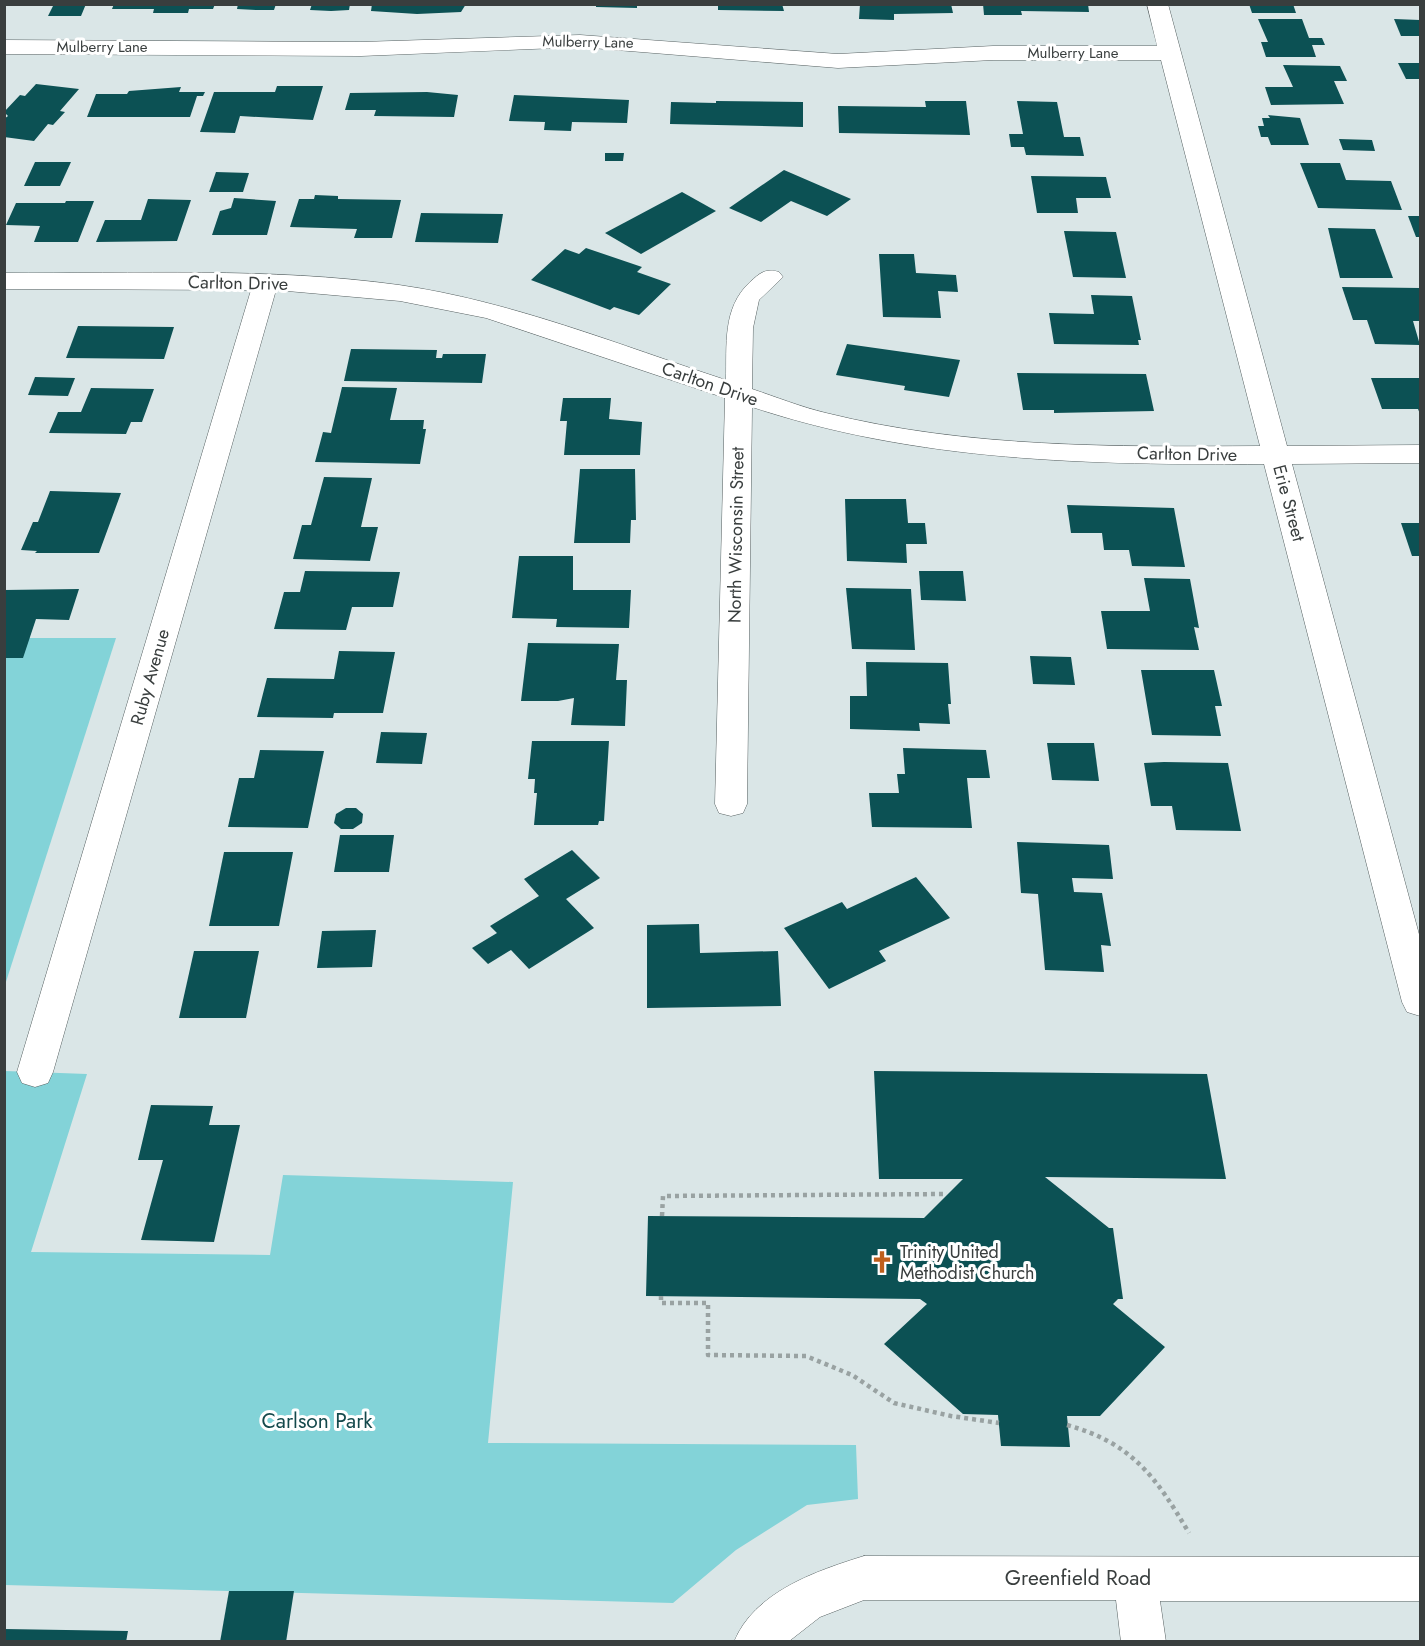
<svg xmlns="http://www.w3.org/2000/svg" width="1425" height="1646" font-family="Jost,sans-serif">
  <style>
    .green { fill: #83d3d8 }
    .building { fill: #0c5154 }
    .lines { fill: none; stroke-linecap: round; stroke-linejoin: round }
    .minor-casing { stroke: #566061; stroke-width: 1 }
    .path { stroke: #99a2a2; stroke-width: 4.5; stroke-dasharray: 4 4; stroke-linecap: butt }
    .minor { fill: #fff; fill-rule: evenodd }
    .labels { text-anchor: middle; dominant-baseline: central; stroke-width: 6; stroke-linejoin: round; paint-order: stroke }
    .far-street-label { font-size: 15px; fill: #393e3e; stroke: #fff }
    .street-label { font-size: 18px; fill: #393e3e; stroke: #fff }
    .poi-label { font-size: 18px; fill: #393e3e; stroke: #fff; text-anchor: start }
    .near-park-label { font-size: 21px; fill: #14494c; stroke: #fff }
    .near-street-label { font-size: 21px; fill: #393e3e; stroke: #fff }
  </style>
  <rect width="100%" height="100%" fill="#dae6e7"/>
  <g class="green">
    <path d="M5 638H116L5 985Z"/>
    <path d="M5 1071 87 1074 31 1252 270 1255 283 1175 513 1182 488 1443 856 1445 858 1499 807 1505 736 1550 673 1603 5 1585Z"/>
  </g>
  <g class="building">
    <path d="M54 4H86L81 16H48Z"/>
    <path d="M114 4H215L213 9H189L188 13H153L154 9H112Z"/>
    <path d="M238 4H276L274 10H256L237 9Z"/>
    <path d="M312 4H350L349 10 331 11 310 10Z"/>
    <path d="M372 4H466L461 12 417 14 371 11Z"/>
    <path d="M596 4H637V8L596 7Z"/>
    <path d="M718 4H782L784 11 718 10Z"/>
    <path d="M860 4H951L953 13 894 14V20L859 19Z"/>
    <path d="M983 4H1088L1089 12 1021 11 1022 15H984Z"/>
    <path d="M1249 4H1293L1296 13H1252Z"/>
    <path d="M1258 19H1302L1309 38H1322L1325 45H1312L1316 57H1266L1261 42H1268Z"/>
    <path d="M1394 19 1420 20V36H1401Z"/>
    <path d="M1398 63H1420V79H1406Z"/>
    <path d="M1283 65 1340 66 1347 81H1334L1344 104 1271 105 1265 87H1293Z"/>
    <path d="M36 84 79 89 60 111 65 112 53 125 48 124 34 141 4 137V119L8 116 4 112 20 95 25 96Z"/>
    <path d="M277 86H323L313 120 240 116 235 133 200 132 214 92H275Z"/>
    <path d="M181 87 179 92H205L203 96H197L190 117H87L96 94H127L129 91Z"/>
    <path d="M427 92 458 95 454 117 374 116 376 110H345L350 93Z"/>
    <path d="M514 95 629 100 627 123 572 122 571 131 544 130 545 122 509 121Z"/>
    <path d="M716 101 803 102V127L670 124 671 102 716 103Z"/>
    <path d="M925 101H966L970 135 839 133 838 106 926 107Z"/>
    <path d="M1017 101 1057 102 1064 137H1080L1084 156 1026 155 1024 147H1011L1009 134H1023Z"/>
    <path d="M1268 115 1300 118 1309 145H1271L1268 137H1261L1258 126H1264L1262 118H1270Z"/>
    <path d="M1339 139 1372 140 1375 151 1343 150Z"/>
    <path d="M605 153H624L623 161H605Z"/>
    <path d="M35 162H71L60 186H24Z"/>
    <path d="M1300 163H1340L1346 180 1391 181 1402 210 1318 208Z"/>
    <path d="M784 170 851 199 827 216 791 201 761 222 729 208Z"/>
    <path d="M216 172 249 173 243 192H209Z"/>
    <path d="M1031 176 1106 177 1111 198H1076L1078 213H1037Z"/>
    <path d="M682 192 716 211 641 254 605 233Z"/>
    <path d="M315 195 338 196V199L401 200 392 238H354L357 229 290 227 299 199H314Z"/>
    <path d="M234 198 276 201 267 235H212L220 211 231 208Z"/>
    <path d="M148 199 191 200 177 241 96 242 105 220H141Z"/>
    <path d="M66 201H94L78 242H34L40 226 6 225 16 203H65Z"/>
    <path d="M421 213 503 214 498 243 415 242Z"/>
    <path d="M1408 216H1420V237H1416Z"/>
    <path d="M1328 228 1375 229 1393 278H1340Z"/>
    <path d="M1064 231 1116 232 1126 278 1073 277Z"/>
    <path d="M586 248 642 267 637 272 671 284 639 315 614 307 610 310 531 280 565 249 579 254Z"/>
    <path d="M879 254H914L916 273 956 275 958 292 938 291 941 318 883 317Z"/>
    <path d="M1342 287 1420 288V321H1413L1420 345 1375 344 1367 320H1353Z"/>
    <path d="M1091 295 1132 296 1141 340H1138L1139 345 1054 344 1049 313 1094 314Z"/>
    <path d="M78 326 174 327 164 359 66 358Z"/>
    <path d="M847 344 960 360 949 397 904 390 905 386 836 375Z"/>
    <path d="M351 349 437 350 436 358H442L443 354H486L482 383 344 381Z"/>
    <path d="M1017 373 1146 374 1154 411 1054 413V410H1023Z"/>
    <path d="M35 377 75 378 68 396 28 395Z"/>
    <path d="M1371 378H1420V414L1418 409H1382Z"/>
    <path d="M342 387 397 388 390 420H424L423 429H426L420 464 315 462 323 432 331 433Z"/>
    <path d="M91 388 154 389 142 422H131L126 434 49 433 58 412H81Z"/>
    <path d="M563 398H611L609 419 642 422 640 455H564L567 421H560Z"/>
    <path d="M580 469H635L636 520H631L630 543H574Z"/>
    <path d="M324 477 372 478 361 527H378L370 561 293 559 302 525H311Z"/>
    <path d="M50 491 121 493 99 553H35L37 551 21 550 33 522H38Z"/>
    <path d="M845 499H906L908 523H925L927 544H906L907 563 847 561Z"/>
    <path d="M1067 505 1174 508 1185 567 1132 566 1129 550H1104L1102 533H1071Z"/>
    <path d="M1401 523H1420V556H1412Z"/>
    <path d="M519 556H573V590H631L629 628 556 627 557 619 512 618Z"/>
    <path d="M305 571 400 572 393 607H352L346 630 274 629 284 592H300Z"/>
    <path d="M919 571H963L966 601 921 600Z"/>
    <path d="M1144 578 1190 579 1199 628 1194 627 1199 650 1107 649 1101 611H1150Z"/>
    <path d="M846 588 911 589 915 650 852 649Z"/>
    <path d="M79 589 69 620 36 619 23 658H4V590Z"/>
    <path d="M528 643 619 644 616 680H627L625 726 571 725 574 698 558 701H521Z"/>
    <path d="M339 651 395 652 383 713H334L333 718 257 717 267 678 334 679Z"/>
    <path d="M1030 656 1071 657 1075 685 1033 684Z"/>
    <path d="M866 662 948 663 951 704H948L950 724 919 723 920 731 850 729V696H867Z"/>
    <path d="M1141 670H1214L1222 706H1215L1221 736 1152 735Z"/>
    <path d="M381 732 427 733 422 764 376 763Z"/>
    <path d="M532 741H609L604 821H599L598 825H534L537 793H534L535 779H528Z"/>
    <path d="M1047 743H1094L1099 781 1052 780Z"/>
    <path d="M903 748 986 750 990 778H967L972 828 872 827 869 793H899L897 774H905Z"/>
    <path d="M260 750 324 751 308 828 228 827 239 778H254Z"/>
    <path d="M1164 762 1228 763 1241 831 1176 830 1172 806H1151L1144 763Z"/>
    <path d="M346 808H356L363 814 362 823 353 829H341L334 823 336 814Z"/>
    <path d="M340 835H394L389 872H334Z"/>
    <path d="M1017 842 1109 845 1113 879 1072 878 1074 892 1102 893 1111 946 1101 945 1104 972 1045 970 1038 894 1021 893Z"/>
    <path d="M572 850 600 878 566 899 594 928 529 969 511 950 488 964 472 948 497 933 490 926 539 896 524 879Z"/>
    <path d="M224 852H293L279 926H209Z"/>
    <path d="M916 877 950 918 879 951 886 961 829 989 784 928 842 902 847 909Z"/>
    <path d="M699 924 700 953 778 951 781 1006 647 1008V925Z"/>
    <path d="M376 930 372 967 317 968 322 931Z"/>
    <path d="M194 951H259L246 1018H179Z"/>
    <path d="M874 1071 1207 1074 1226 1179 1045 1177 1109 1228H1113L1123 1299H1118L1113 1304 1165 1347 1100 1416H1067L1070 1447 1001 1446 998 1415 963 1414 884 1344 927 1304 920 1299 646 1296 648 1216 924 1218 963 1179H879Z"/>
    <path d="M151 1105 213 1106 209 1125H240L214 1242 141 1240 163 1160H138Z"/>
    <path d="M229 1591H294L286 1642H220Z"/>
    <path d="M4 1629 128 1631 126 1642H4Z"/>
  </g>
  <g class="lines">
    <g class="minor-casing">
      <g id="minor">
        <path d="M1147 4H1168L1287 446 1420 445V463L1292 464 1420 938V1016L1407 1012 1402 1002 1264 464C1091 465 918 462 752 407L747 804 743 813 731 816 719 813 715 804 725 398 486 318 400 301 276 290 53 1072 48 1083 35 1087 22 1083 17 1072 251 290 4 289V273C135 274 269 267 399 285 511 301 619 345 726 380 727 345 722 308 750 282 760 273 765 268 779 272L783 277 759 300 753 328 752 389C776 397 801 407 826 413 967 448 1115 447 1260 446L1161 60H993L838 68 580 47 361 56 4 54V40L361 42 580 35 838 54 993 46H1157Z"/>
        <path d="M864 1556 1420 1557V1601H1160L1166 1642H1121L1116 1600H864L820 1617 788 1642H734C754 1592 816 1571 864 1556Z"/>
      </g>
    </g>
    <g class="path">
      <path d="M662 1216 663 1196 947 1194"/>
      <path d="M661 1296V1303H708V1355L806 1356 852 1375 894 1403 951 1416 999 1423"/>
      <path d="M1067 1425C1132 1443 1156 1477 1189 1533"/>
    </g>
    <use href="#minor" class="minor"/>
  </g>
  <defs>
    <g id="church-bare" transform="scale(1.8)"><path d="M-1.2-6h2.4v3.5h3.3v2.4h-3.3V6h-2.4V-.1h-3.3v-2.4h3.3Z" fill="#bf5f1b" stroke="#fff" stroke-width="2.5" paint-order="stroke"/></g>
  </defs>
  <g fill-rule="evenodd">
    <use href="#church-bare" x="882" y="1262"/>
  </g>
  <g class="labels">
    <g class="far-street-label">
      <text transform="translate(588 42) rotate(1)">Mulberry Lane</text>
      <text x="102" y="47">Mulberry Lane</text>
      <text x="1073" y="53">Mulberry Lane</text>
    </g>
    <g class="street-label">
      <text transform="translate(238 283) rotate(1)">Carlton Drive</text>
      <text transform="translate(710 384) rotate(19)">Carlton Drive</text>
      <text transform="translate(1187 454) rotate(1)">Carlton Drive</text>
      <text transform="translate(1289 503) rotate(75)">Erie Street</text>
      <text transform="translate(736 535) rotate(-89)">North Wisconsin Street</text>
      <text transform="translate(150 677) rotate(-74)">Ruby Avenue</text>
    </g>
    <g class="poi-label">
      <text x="900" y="1252">Trinity United<tspan x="900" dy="21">Methodist Church</tspan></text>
    </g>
    <g class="near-park-label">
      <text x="317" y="1421">Carlson Park</text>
    </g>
    <g class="near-street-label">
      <text x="1078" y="1578">Greenfield Road</text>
    </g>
  </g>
  <rect width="1425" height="1646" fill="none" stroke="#393e3e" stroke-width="12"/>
</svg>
